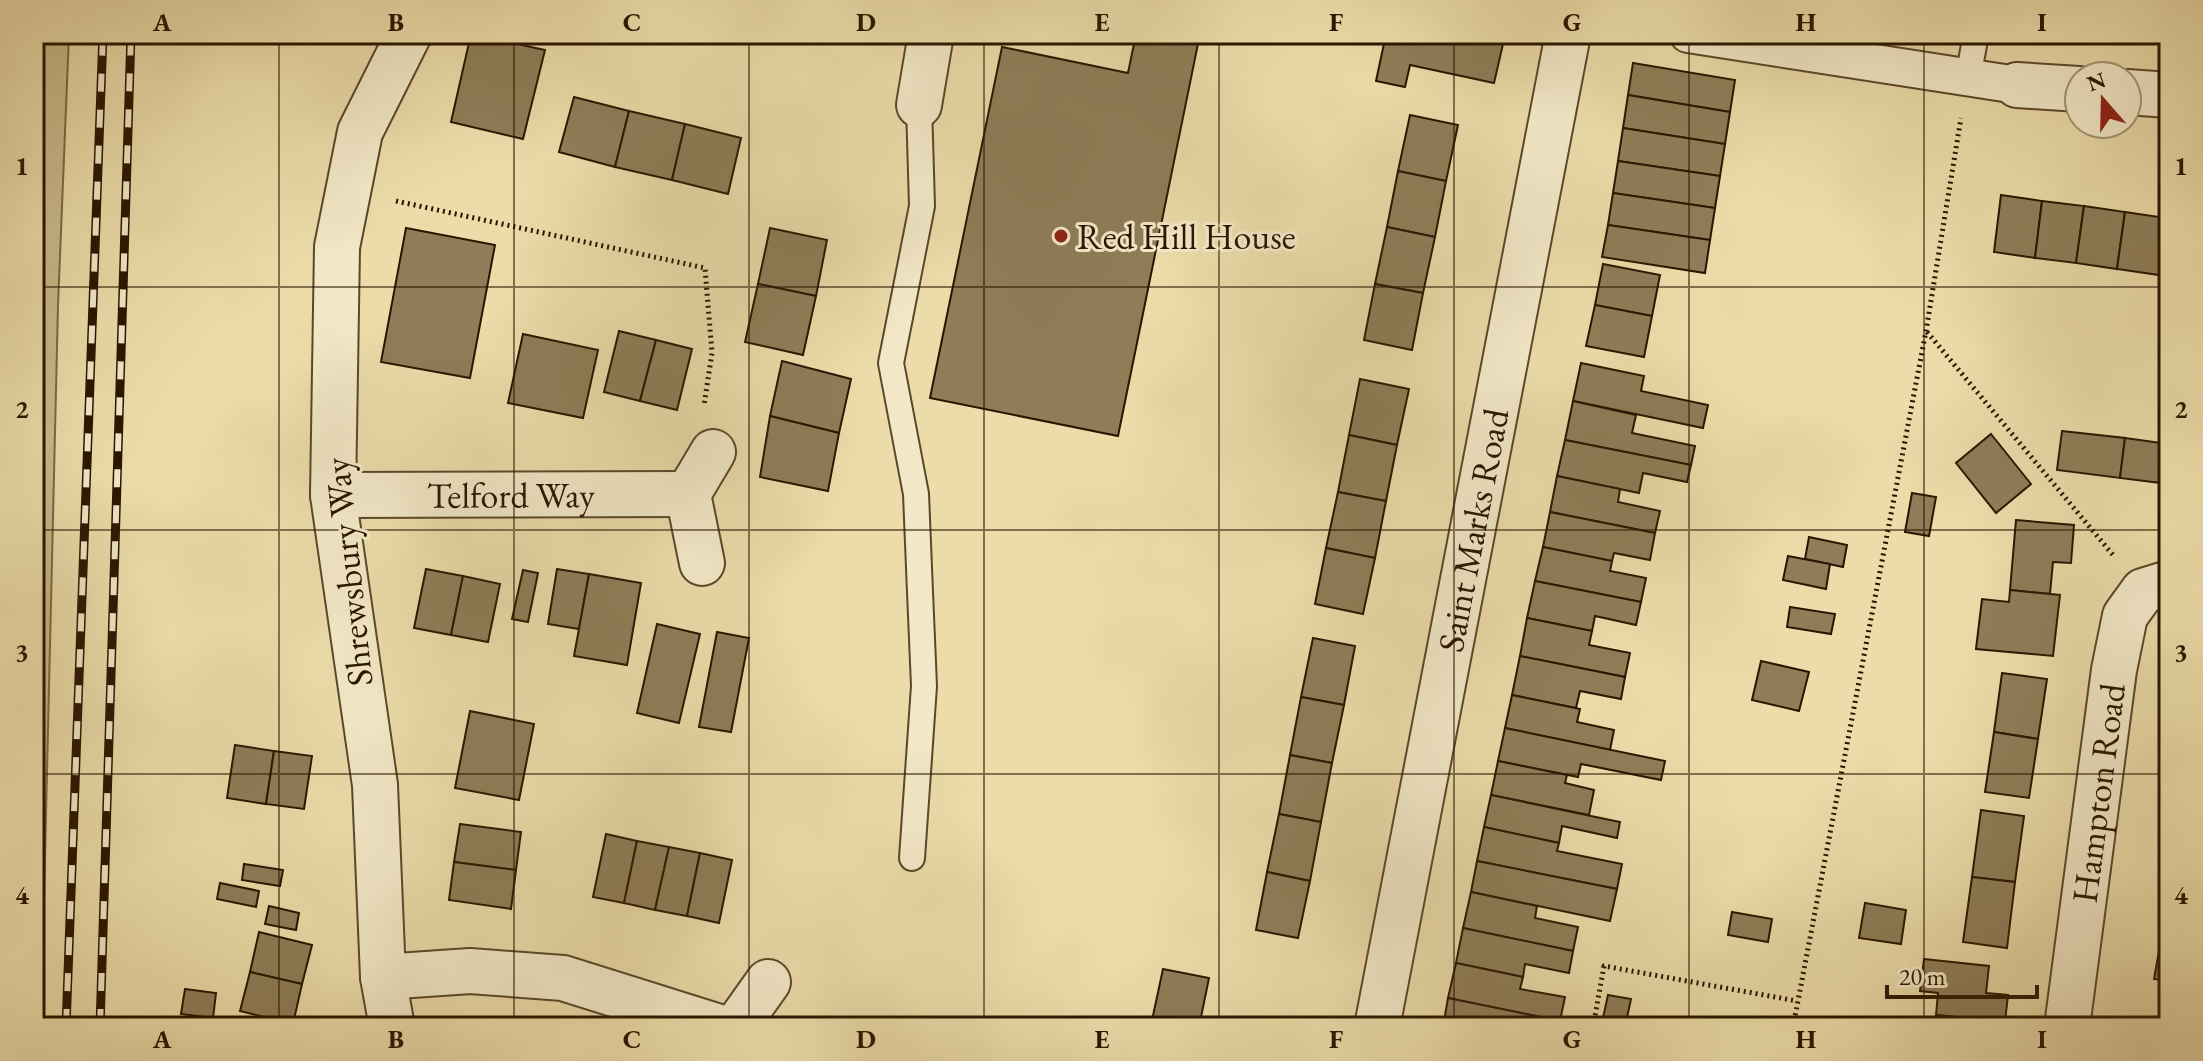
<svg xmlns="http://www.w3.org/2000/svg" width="2203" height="1061" font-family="'EB Garamond',serif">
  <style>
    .green { fill: #caba8c; stroke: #7a6846; stroke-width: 2 }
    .building { fill: #8e7d58; stroke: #2a1600; stroke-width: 2 }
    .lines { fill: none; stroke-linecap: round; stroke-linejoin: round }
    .service-casing { stroke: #5a482a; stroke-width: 28 }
    .pedestrian-casing { stroke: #5a482a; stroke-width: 40 }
    .minor-casing { stroke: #5a482a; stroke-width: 48 }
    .path { stroke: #2a1600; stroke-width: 5; stroke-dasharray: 2 4; stroke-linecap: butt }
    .service { stroke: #f2e8c7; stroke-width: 24 }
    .pedestrian { stroke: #f2e8c7; stroke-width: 36 }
    .minor { stroke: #f2e8c7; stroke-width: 44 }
    .rail-casing { stroke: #2a1600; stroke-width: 9 }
    .rail { stroke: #f2e8c7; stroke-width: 6; stroke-dasharray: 18; stroke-linecap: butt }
    .grid { fill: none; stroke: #2a1600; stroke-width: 2; stroke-opacity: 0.55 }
    .poi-dot { fill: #8f2418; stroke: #f2e8c7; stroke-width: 3 }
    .labels { text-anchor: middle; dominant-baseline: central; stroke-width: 6; stroke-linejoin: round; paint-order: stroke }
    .poi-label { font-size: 36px; fill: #2a1600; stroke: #f2e8c7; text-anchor: start }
    .street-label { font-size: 36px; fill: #2a1600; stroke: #f2e8c7 }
    .neatline { fill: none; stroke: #2a1600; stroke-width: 3 }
    .grid-label { font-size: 26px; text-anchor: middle; font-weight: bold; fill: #2a1600 }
  </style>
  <rect width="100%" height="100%" fill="#ebdca9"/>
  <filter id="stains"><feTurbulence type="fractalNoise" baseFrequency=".0025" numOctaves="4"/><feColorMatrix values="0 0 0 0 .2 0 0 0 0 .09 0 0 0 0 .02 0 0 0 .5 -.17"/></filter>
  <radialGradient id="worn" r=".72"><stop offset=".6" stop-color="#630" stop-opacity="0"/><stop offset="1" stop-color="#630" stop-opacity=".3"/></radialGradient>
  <path class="green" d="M34 34H69L58 305 41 1027H34Z"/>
  <g class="building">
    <path d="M471 34 545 50 523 139 451 122Z"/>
    <path d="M1136 34H1200L1118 436 930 398 1002 47 1128 73Z"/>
    <path d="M1386 34H1457L1503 44 1494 83 1410 65 1405 87 1376 81Z"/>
    <path d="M1633 63 1735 80 1730 112 1628 95Z"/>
    <path d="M1628 95 1730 112 1725 144 1623 128Z"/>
    <path d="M574 97 629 111 615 167 559 152Z"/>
    <path d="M629 111 685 124 672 180 615 167Z"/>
    <path d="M1410 115 1458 125 1446 181 1398 171Z"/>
    <path d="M685 124 741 138 728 194 672 180Z"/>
    <path d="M1623 128 1725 144 1720 176 1618 161Z"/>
    <path d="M1618 161 1720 176 1715 208 1613 193Z"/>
    <path d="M1398 171 1446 181 1435 237 1387 227Z"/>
    <path d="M1613 193 1715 208 1710 240 1608 225Z"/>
    <path d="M2001 195 2042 201 2035 258 1994 252Z"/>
    <path d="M2042 201 2084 206 2076 263 2035 258Z"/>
    <path d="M2084 206 2125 212 2117 269 2076 263Z"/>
    <path d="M2125 212 2166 218 2159 275 2117 269Z"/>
    <path d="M1608 225 1710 240 1705 273 1602 257Z"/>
    <path d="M1387 227 1435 237 1423 293 1375 284Z"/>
    <path d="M406 228 495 245 470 378 381 362Z"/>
    <path d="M770 228 827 240 816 296 758 284Z"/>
    <path d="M1603 264 1660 275 1652 316 1595 305Z"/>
    <path d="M758 284 816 296 803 355 745 342Z"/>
    <path d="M1375 284 1423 293 1412 350 1364 340Z"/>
    <path d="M1595 305 1652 316 1644 357 1586 346Z"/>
    <path d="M619 331 656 340 640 401 604 392Z"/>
    <path d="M523 334 598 350 583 418 508 403Z"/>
    <path d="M656 340 692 349 677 410 640 401Z"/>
    <path d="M782 361 851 379 839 433 770 416Z"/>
    <path d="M1581 363 1644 376 1641 391 1708 405 1703 428 1573 401Z"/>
    <path d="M1360 379 1409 389 1397 445 1349 435Z"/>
    <path d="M1573 401 1636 415 1632 433 1695 446 1691 465 1565 440Z"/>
    <path d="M770 416 839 433 828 491 760 477Z"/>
    <path d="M2062 431 2125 438 2120 478 2057 470Z"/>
    <path d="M1991 434 2031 484 1996 513 1956 463Z"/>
    <path d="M1349 435 1397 445 1386 501 1338 492Z"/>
    <path d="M2125 438 2169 444V484L2120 478Z"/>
    <path d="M1565 440 1691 465 1687 482 1643 473 1639 493 1557 476Z"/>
    <path d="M1557 476 1620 489 1618 502 1660 511 1655 533 1550 512Z"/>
    <path d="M1338 492 1386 501 1375 558 1326 548Z"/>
    <path d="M1912 493 1936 497 1929 536 1905 532Z"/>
    <path d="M1550 512 1655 533 1650 560 1614 553 1612 561 1543 547Z"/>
    <path d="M2016 520 2074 525 2071 563 2053 562 2050 594 2010 590Z"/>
    <path d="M1809 537 1847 545 1843 567 1805 559Z"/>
    <path d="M1543 547 1612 561 1610 571 1646 578 1641 602 1535 581Z"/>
    <path d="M1326 548 1375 558 1363 614 1315 604Z"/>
    <path d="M1788 556 1830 564 1826 589 1783 580Z"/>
    <path d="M426 569 463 576 451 635 414 628Z"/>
    <path d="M557 569 589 574 579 629 548 624Z"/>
    <path d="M523 570 538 573 528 622 512 619Z"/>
    <path d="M589 574 641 583 627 665 574 656Z"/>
    <path d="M463 576 500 584 488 642 451 635Z"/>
    <path d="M1535 581 1641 602 1636 625 1595 616 1592 631 1527 618Z"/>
    <path d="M2010 590 2060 595 2053 656 1976 649 1982 599 2009 602Z"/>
    <path d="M1790 607 1835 614 1831 634 1787 627Z"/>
    <path d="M1527 618 1592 631 1589 645 1630 653 1625 677 1520 656Z"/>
    <path d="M657 624 700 634 679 723 637 713Z"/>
    <path d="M717 632 749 638 731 732 699 727Z"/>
    <path d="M1313 638 1355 646 1344 705 1301 697Z"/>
    <path d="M1520 656 1625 677 1621 699 1580 691 1576 708 1512 695Z"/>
    <path d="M1761 661 1809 672 1799 711 1752 700Z"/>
    <path d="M2002 673 2047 679 2038 739 1994 732Z"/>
    <path d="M1512 695 1580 709 1577 722 1614 730 1610 750 1505 728Z"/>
    <path d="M1301 697 1344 705 1332 763 1290 755Z"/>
    <path d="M470 711 534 724 519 800 455 788Z"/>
    <path d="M1505 728 1665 761 1661 780 1581 764 1578 777 1498 761Z"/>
    <path d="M1994 732 2038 739 2029 798 1985 792Z"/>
    <path d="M235 745 274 751 266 804 227 798Z"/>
    <path d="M274 751 312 756 304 809 266 804Z"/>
    <path d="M1290 755 1332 763 1321 822 1279 814Z"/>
    <path d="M1498 761 1567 775 1565 783 1594 790 1589 815 1491 795Z"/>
    <path d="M1491 795 1620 822 1617 838 1562 826 1559 843 1484 827Z"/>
    <path d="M1981 810 2024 816 2015 882 1972 877Z"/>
    <path d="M1279 814 1321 822 1310 881 1267 872Z"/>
    <path d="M460 824 521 832 516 870 454 862Z"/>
    <path d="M1484 827 1559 843 1557 851 1622 864 1617 889 1477 861Z"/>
    <path d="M606 834 637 841 624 903 593 897Z"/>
    <path d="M637 841 669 847 655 910 624 903Z"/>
    <path d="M669 847 700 853 687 916 655 910Z"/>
    <path d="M700 853 732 860 719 923 687 916Z"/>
    <path d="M1477 861 1617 889 1610 921 1471 892Z"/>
    <path d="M454 862 516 870 511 909 449 900Z"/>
    <path d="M244 864 283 870 280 886 242 880Z"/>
    <path d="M1267 872 1310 881 1298 938 1256 930Z"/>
    <path d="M1972 877 2015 882 2007 948 1963 942Z"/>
    <path d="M220 883 259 891 256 907 217 899Z"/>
    <path d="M1471 892 1537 906 1535 918 1578 927 1573 951 1463 928Z"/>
    <path d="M1865 903 1906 910 1901 944 1859 938Z"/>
    <path d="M269 906 299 913 296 930 265 924Z"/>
    <path d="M2164 911 2169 912V952L2159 951Z"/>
    <path d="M1732 912 1772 919 1768 942 1728 935Z"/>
    <path d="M1463 928 1573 951 1569 973 1525 964 1523 977 1456 963Z"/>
    <path d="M259 932 312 945 302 984 250 972Z"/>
    <path d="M2159 951 2169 952V981L2154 979Z"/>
    <path d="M1924 959 1989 966 1986 993 2008 995 2005 1022 1936 1015 1938 993 1920 991Z"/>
    <path d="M1456 963 1523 977 1520 989 1565 997 1560 1021 1448 998Z"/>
    <path d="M1163 969 1209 978 1199 1027 1151 1025Z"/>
    <path d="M250 972 302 984 293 1024 240 1011Z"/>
    <path d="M185 989 216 993 213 1018 181 1014Z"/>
    <path d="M1608 995 1631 999 1625 1027H1601Z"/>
    <path d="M1448 998 1560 1021 1558 1027H1443Z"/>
    <path d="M1936 1015 2005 1022 2004 1027H1934Z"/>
  </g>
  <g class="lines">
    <g class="service-casing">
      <g id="service">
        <path d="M1968 78 1976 34"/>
        <path d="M912 858 924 686 920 592 916 494 891 363 922 206 919 105"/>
      </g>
    </g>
    <g class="pedestrian-casing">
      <path id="pedestrian" d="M1688 34 2017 85"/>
    </g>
    <g class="minor-casing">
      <g id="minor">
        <path d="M2017 85 2079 89"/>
        <path d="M2127 92 2169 95"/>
        <path d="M919 105 931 34"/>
        <path id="s1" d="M333 495 688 494"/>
        <path d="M702 563 688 494 713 452"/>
        <path d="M383 977 470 971 563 978 719 1027"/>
        <path d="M392 1027 383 977 375 785 333 495 337 247 360 132 409 34"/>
        <path d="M736 1027 768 982"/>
        <path id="s2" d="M1377 1027 1568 34"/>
        <path id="s3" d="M2067 1027 2114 670 2125 616 2143 591 2169 583"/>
      </g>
    </g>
    <g class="path">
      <path d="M396 201 705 268 712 353 704 405"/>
      <path d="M1927 332 2113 555"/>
      <path d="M1593 1027 1604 966 1797 1001"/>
      <path d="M1793 1027 1926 331 1961 118"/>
    </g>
    <use href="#service" class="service"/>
    <use href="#pedestrian" class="pedestrian"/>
    <use href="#minor" class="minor"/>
    <g class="rail-casing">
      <g id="rail">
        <path d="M66 1027 103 34"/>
        <path d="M100 1027 131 34"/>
      </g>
    </g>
    <use href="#rail" class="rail"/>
  </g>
  <path class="grid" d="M279 34V1027M514 34V1027M749 34V1027M984 34V1027M1219 34V1027M1454 34V1027M1689 34V1027M1924 34V1027M34 287H2169M34 530H2169M34 774H2169"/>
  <circle class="poi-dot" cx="1061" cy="236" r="8"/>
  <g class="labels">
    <g class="poi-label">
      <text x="1077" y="236">Red Hill House</text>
    </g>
    <g class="street-label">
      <text stroke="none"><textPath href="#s1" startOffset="178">Telford Way</textPath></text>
      <text stroke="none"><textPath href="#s2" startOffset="506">Saint Marks Road</textPath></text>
      <text transform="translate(348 572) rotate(-96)">Shrewsbury Way</text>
      <text stroke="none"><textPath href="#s3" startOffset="236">Hampton Road</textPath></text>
    </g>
  </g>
  <rect width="2203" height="1061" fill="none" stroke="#ebdca9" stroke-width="88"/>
  <g transform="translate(2103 100) rotate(340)"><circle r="38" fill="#f2e8c7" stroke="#a29477" stroke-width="2"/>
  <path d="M0-6L14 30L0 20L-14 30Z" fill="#8f2418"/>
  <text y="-12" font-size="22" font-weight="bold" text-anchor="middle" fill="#2a1600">N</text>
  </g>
  <path d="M1887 985v12h150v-12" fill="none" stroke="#2a1600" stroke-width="4"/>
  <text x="1899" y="985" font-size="24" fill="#2a1600" stroke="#f2e8c7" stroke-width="6" paint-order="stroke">20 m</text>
  <rect x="44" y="44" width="2115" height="973" class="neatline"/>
  <g class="grid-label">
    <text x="162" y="31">A</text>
    <text x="396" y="31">B</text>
    <text x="632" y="31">C</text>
    <text x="866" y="31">D</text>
    <text x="1102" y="31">E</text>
    <text x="1336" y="31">F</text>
    <text x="1572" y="31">G</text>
    <text x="1806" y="31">H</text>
    <text x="2042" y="31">I</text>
    <text x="22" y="175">1</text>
    <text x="2181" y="175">1</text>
    <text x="22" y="418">2</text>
    <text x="2181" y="418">2</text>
    <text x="22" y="661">3</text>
    <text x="2181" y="661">3</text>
    <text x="22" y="904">4</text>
    <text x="2181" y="904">4</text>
    <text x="162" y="1048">A</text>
    <text x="396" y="1048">B</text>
    <text x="632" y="1048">C</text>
    <text x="866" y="1048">D</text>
    <text x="1102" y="1048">E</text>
    <text x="1336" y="1048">F</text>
    <text x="1572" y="1048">G</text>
    <text x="1806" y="1048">H</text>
    <text x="2042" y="1048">I</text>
  </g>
  <rect width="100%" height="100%" filter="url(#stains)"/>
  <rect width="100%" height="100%" fill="url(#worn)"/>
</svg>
